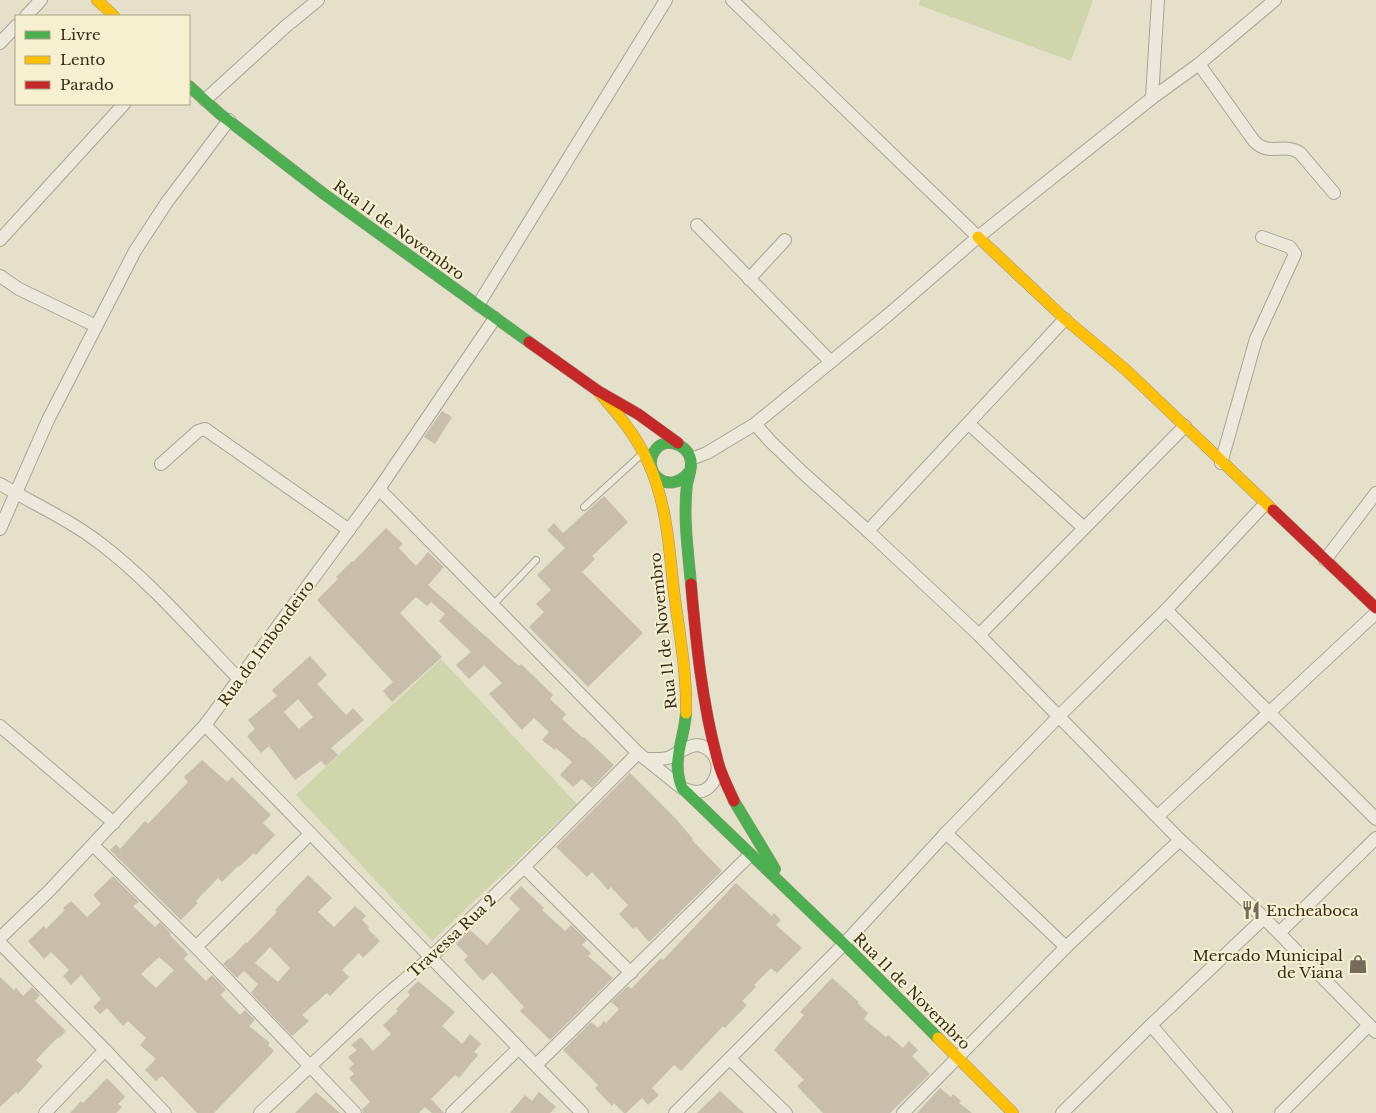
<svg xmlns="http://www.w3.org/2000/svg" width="1376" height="1113" font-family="'Libre Baskerville',serif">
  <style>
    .green { fill: #d0d6ac }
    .building { fill: #c8beab; fill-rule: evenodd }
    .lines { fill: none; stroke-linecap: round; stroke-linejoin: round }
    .lane-casing { stroke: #a9a494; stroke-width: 8 }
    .street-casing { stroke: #a9a494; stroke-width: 14 }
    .fast-casing { stroke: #999384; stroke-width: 12 }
    .slow-casing { stroke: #999384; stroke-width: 12 }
    .jam-casing { stroke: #999384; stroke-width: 12 }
    .lane { stroke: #ece9dc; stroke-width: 6 }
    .street { stroke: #ece9dc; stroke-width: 12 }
    .fast { stroke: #4caf50; stroke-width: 11 }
    .slow { stroke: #ffc107; stroke-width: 11 }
    .jam { stroke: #c62828; stroke-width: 11 }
    .labels { text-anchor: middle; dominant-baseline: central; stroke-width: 4; stroke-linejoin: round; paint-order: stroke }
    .street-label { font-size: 15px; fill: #372d1c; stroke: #f6f0d0 }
    .poi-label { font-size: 15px; fill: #372d1c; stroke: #f6f0d0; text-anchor: start }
  </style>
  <rect width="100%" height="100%" fill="#e4e0ca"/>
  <g class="green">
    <path d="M920 0H1093L1071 61 919 5Z"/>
    <path d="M441 659 577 804 432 941 296 795Z"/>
  </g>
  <g class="building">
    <path d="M442 411 452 417 435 444 424 437Z"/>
    <path d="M604 496 628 522 592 556 595 559 582 572 643 633 588 687 529 627 544 612 536 604 551 590 537 575 565 548 547 530 554 523 563 533Z"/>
    <path d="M386 528 403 544 399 548 416 566 428 552 444 567 428 585 519 666 521 664 553 695 550 699 566 714 562 719 583 738 584 737 614 765 592 788 582 779 573 787 560 775 572 762 556 748 555 750 542 740 549 732 534 718 522 730 489 694 502 683 484 665 469 679 456 665 471 652 439 621 445 614 431 602 427 606 416 597 400 613 442 657 392 702 383 691 393 682 317 600 338 579 336 577 352 561 353 562Z"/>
    <path d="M310 656 327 675 317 684 346 715 353 708 364 720 331 748 338 755 326 766 321 761 295 780 269 746 261 753 247 736 255 729 248 720 277 696 272 690ZM298 699 313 717 299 729 284 712Z"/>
    <path d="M202 760 227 782 232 777 271 815 263 823 275 835 256 855 254 853 239 867 238 866 222 882 218 878 196 901 198 903 181 920 110 850 116 844 120 849 145 821 148 824 188 782 184 777Z"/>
    <path d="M630 773 677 820 693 839 692 840 722 871 649 942 636 927 633 929 619 914 628 905 611 887 608 890 592 872 587 877 556 847Z"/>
    <path d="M308 875 332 898 318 912 334 927 355 906 366 916 362 920 369 927 368 929 380 941 363 958 359 953 342 970 349 977 330 996 327 993 302 1015 309 1021 292 1036 251 993 258 984 244 971 237 978 223 964 229 958 230 959 246 942 247 943 277 912 275 910ZM270 947 290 968 278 982 255 963Z"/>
    <path d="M113 876 139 902 133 906 155 927 160 922 171 934 170 935 188 954 184 959 206 981 212 975 226 990 220 995 240 1015 245 1010 255 1020 249 1026 270 1043 268 1045 274 1051 214 1113H197L162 1076 156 1081 145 1070 156 1059 140 1045 146 1038 128 1021 123 1026 107 1008 100 1014 93 1007 101 999 81 975 71 985 63 976 69 970 51 952 44 959 28 941 44 926 46 929 65 910 63 908 71 901 87 917 101 904 93 895ZM159 957 174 970 156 988 141 974Z"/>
    <path d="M736 883 772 916 774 913 781 920 776 925 802 948 777 973 771 968 754 985 756 987 742 1001 747 1005 725 1028 723 1026 681 1071 674 1065 652 1088 659 1095 648 1105 642 1098 626 1113H624L614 1103 612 1106 595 1088 598 1085 563 1050 591 1022 598 1028 604 1021 606 1023 619 1009 611 1002 628 986 631 989 661 958 663 960Z"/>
    <path d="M521 886 544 908 542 910 565 931 571 925 587 940 582 945 591 953 588 956 613 978 550 1040 520 1011 524 1007 492 972 483 981 464 960 468 956 456 944 470 930 487 945 520 909 509 898Z"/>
    <path d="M0 977 14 990 16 988 23 996 32 987 40 995 35 1001 66 1031 59 1038 58 1037 36 1060 43 1066 18 1094 16 1092 0 1107Z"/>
    <path d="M832 978 859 1002 858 1003 868 1013 864 1019 886 1037 888 1035 903 1048 909 1041 918 1050 912 1056 930 1074 890 1113H823L797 1086 804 1080 774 1050 804 1015 800 1012Z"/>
    <path d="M418 981 455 1012 442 1026 462 1044 470 1034 481 1044 474 1052 478 1055 459 1078 455 1075 431 1099 444 1113H432L425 1107 419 1113H363L362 1109 370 1102 349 1078 354 1074 349 1068 354 1064 348 1057 357 1050 351 1045 361 1037 373 1051 391 1034 383 1025 398 1011 396 1009 410 995 407 992Z"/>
    <path d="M107 1078 125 1097 118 1104 122 1107 116 1113H70L81 1101 83 1103Z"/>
    <path d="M940 1088 951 1097 953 1094 961 1101 959 1103 972 1113H917Z"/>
    <path d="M720 1091 744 1113H697Z"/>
    <path d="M316 1092 340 1113H295Z"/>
    <path d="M539 1092 556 1107 550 1113H510L525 1095 532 1101Z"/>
  </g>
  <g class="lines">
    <g class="lane-casing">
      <g id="lane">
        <path d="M584 507 642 454"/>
        <path d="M493 605 536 560"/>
      </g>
    </g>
    <g class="street-casing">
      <g id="street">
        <path d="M732 0 978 237"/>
        <path d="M26 16 41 0"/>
        <path d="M0 43 16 26"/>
        <path d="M1199 64 1254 141C1269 157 1284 142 1300 153L1334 193"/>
        <path d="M1152 98 1158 0"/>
        <path d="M205 100 285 27 318 0"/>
        <path d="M697 225 831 362"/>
        <path d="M0 240 124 104"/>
        <path d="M0 276 19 289 96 326"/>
        <path d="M749 279 785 240"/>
        <path d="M478 305 666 0"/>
        <path d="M755 424 770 441 802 472 868 531 979 635 1180 840 1264 918 1376 1032"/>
        <path d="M969 424 1084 528"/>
        <path d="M691 459 707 453 755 424 888 315 978 237 1152 98 1199 64 1275 0"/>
        <path d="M1221 463 1256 339 1295 254 1290 247 1262 237"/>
        <path d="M161 464 198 431 205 429 349 530"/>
        <path d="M0 484C34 504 70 520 101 544 152 583 195 634 240 680"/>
        <path d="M379 489 638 753 682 788C687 790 692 792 697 792 715 791 724 766 712 753 697 737 684 750 670 757 663 760 654 759 647 759"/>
        <path d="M0 529 48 420 135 251 167 202 229 120"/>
        <path d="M868 531 1065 319"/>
        <path d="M1325 560 1376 493"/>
        <path d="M1166 610 1376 819"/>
        <path d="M979 635 1185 426"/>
        <path d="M205 725 582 1113"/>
        <path d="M0 726 114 823"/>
        <path d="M1158 816 1376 613"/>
        <path d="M946 833 1066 947"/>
        <path d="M93 845 196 947 355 1113"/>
        <path d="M524 867 631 973"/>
        <path d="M1279 933 1376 838"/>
        <path d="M0 938 49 891 205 725 379 489 495 318"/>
        <path d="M0 943 105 1050 165 1113"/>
        <path d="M196 947 310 834"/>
        <path d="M1151 1025 1226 1113"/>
        <path d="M730 1059 786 1113"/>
        <path d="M536 1065 750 855"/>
        <path d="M45 1113 105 1050"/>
        <path d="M260 1113 383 998 430 958 524 867 638 753"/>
        <path d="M452 1113 519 1048"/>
        <path d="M675 1113 844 944 946 833 1059 716 1166 610 1265 504"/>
        <path d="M903 1113 1066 947 1180 840"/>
        <path d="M1062 1113 1151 1025 1264 918"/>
        <path d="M1281 1113 1369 1025"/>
      </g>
    </g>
    <g class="fast-casing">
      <g id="fast">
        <path d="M189 86 220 114 324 194 529 342"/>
        <path d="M690 471C668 499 639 470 656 449 666 437 685 444 690 457 693 464 689 476 687 484 683 517 688 551 691 584"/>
        <path d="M686 713C684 741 671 761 682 788L844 944 938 1038"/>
        <path d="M734 801 775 869"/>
      </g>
    </g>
    <g class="slow-casing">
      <g id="slow">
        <path d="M97 0 114 16"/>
        <path d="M978 237 1065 319 1126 370 1273 510"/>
        <path d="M598 391C617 413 636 435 648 462 667 503 669 548 674 592 679 632 687 672 686 713"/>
        <path d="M938 1038 1013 1113"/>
      </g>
    </g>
    <g class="jam-casing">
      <g id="jam">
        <path d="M529 342 598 391 638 414 678 443"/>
        <path d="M1273 510 1376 608"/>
        <path d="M691 584C696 642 702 702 717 758 720 773 728 787 734 801"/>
      </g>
    </g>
    <use href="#lane" class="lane"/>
    <use href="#street" class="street"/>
    <use href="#fast" class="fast"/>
    <use href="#slow" class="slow"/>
    <use href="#jam" class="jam"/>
  </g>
  <defs>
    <g id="restaurant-bare" transform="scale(1.5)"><path d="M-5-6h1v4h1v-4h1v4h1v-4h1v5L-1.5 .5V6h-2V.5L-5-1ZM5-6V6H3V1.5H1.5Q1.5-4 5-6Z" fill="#746c59" stroke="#f6f0d0" stroke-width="2.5" paint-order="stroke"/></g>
    <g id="shop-bare" transform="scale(1.5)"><path d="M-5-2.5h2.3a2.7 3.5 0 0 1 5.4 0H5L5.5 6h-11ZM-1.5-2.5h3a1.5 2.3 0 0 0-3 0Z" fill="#746c59" stroke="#f6f0d0" stroke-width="2.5" paint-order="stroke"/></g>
  </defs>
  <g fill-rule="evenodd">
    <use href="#restaurant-bare" x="1251" y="910"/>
    <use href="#shop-bare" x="1358" y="964"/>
  </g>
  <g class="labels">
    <g class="street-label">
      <text transform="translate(399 230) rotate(36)">Rua 11 de Novembro</text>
      <text transform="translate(663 631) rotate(-96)">Rua 11 de Novembro</text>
      <text transform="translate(266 643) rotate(-54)">Rua do Imbondeiro</text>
      <text transform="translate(452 936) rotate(-43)">Travessa Rua 2</text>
      <text transform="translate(912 991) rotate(45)">Rua 11 de Novembro</text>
    </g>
    <g class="poi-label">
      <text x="1266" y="910">Encheaboca</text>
      <text x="1343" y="955" text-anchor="end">Mercado Municipal<tspan x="1343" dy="17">de Viana</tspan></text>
    </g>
  </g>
  <rect x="15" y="15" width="175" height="90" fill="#f6f0d0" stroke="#aaa288"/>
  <rect x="25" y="31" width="25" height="8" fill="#4caf50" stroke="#aaa288"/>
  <text x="60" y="40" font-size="15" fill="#372d1c">Livre</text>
  <rect x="25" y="56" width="25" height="8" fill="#ffc107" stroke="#aaa288"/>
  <text x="60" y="65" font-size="15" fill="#372d1c">Lento</text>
  <rect x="25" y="81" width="25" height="8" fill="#c62828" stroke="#aaa288"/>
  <text x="60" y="90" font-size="15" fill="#372d1c">Parado</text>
</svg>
